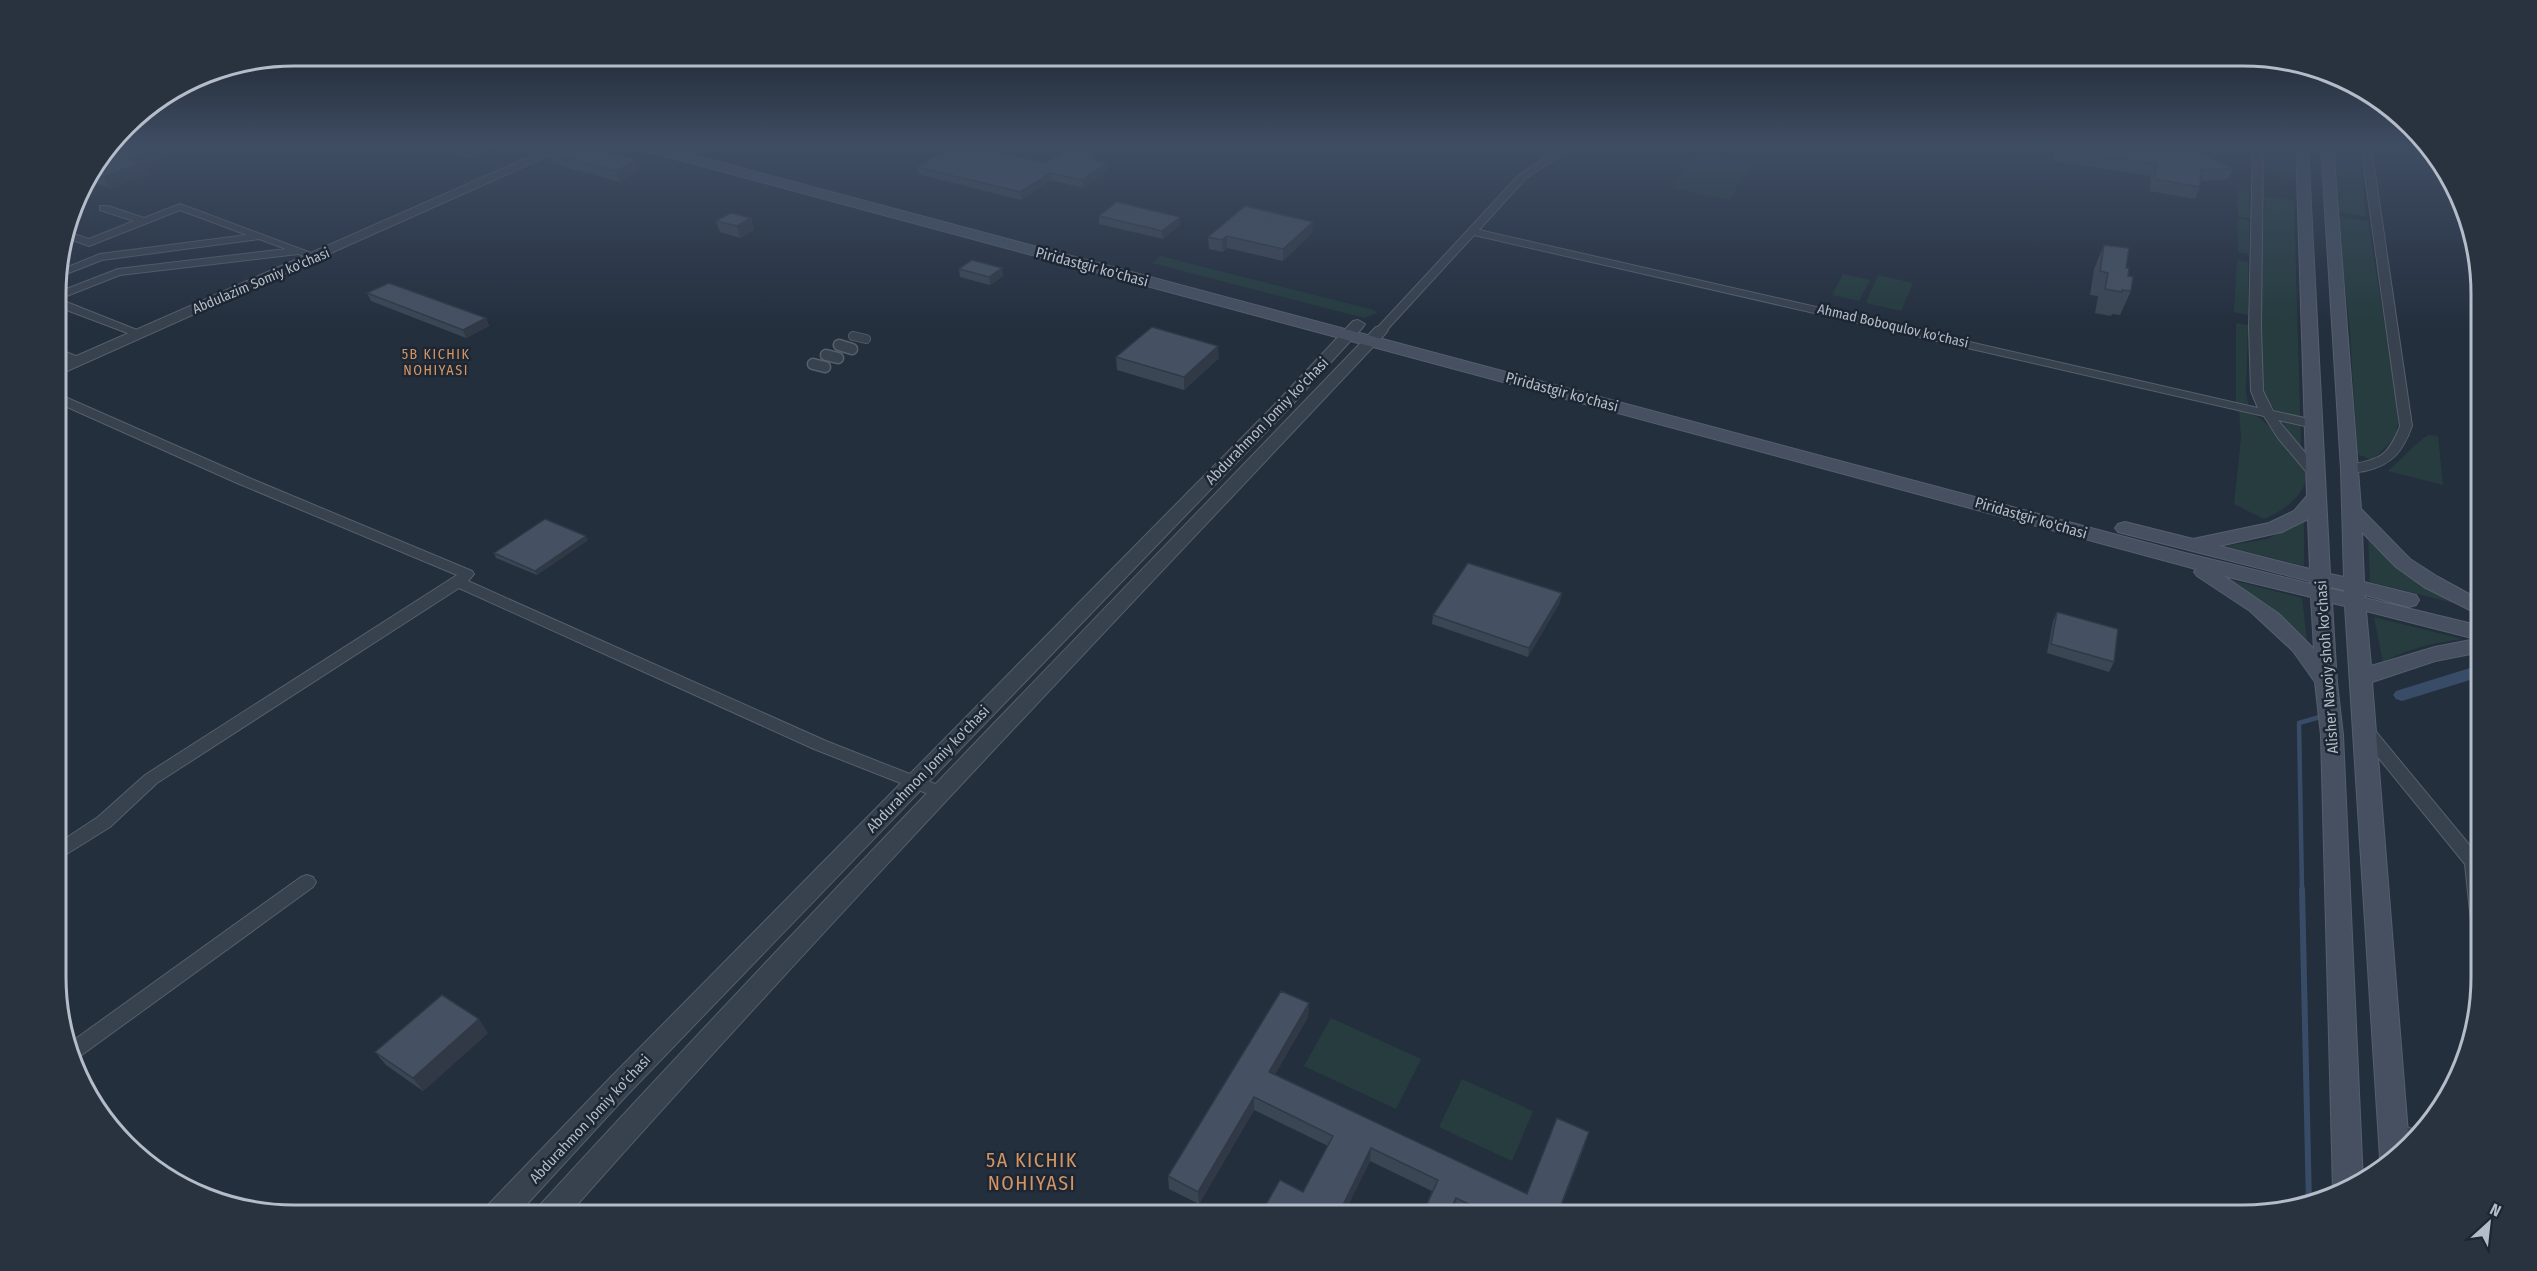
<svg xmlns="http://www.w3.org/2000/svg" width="2537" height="1271" font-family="'Fira Sans Condensed',sans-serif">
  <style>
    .green { fill: #263c3f }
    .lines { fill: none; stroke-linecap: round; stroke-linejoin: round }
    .stream-far1 { stroke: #394c67; stroke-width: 4.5 }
    .stream { stroke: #394c67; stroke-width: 6 }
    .canal { fill: #394c67; fill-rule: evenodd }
    .pedestrian-far1-casing { stroke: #565f6c; stroke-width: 10 }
    .pedestrian-casing { stroke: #565f6c; stroke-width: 13 }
    .minor-casing { stroke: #565f6c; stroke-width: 2 }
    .tertiary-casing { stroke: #565f6c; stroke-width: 2 }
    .secondary-casing { stroke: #565f6c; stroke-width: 2 }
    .pedestrian-far1 { stroke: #38414e; stroke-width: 8 }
    .pedestrian { stroke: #38414e; stroke-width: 10 }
    .minor { fill: #38414e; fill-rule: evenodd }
    .tertiary { fill: #38414e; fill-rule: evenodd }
    .secondary { fill: #465061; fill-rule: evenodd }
    .wall { fill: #3b4654 }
    .shaded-wall { fill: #303945 }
    .building { fill: #455162; stroke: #303945; stroke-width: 1.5 }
    .labels { text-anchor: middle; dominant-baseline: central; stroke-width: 5; stroke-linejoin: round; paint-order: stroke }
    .far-street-label { font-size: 14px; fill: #b4bcc9; stroke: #1d2633 }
    .far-neighbourhood-label { font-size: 14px; letter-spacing: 1.5px; fill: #d59563; stroke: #1d2633 }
    .street-label { font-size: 15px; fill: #b4bcc9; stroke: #1d2633 }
    .near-neighbourhood-label { font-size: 20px; letter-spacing: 1.5px; fill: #d59563; stroke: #1d2633 }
    .rim { fill: none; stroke: #b4bcc9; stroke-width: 3 }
  </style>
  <rect width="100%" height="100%" fill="#242f3e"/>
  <g class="green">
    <path d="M2264 146H2294V180L2264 174Z"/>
    <path d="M2333 146H2359L2366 217 2338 212Z"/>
    <path d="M1696 153 1752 164 1729 200 1672 188Z"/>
    <path d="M2237 190 2249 192 2250 218 2238 217Z"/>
    <path d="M2265 196 2294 201 2301 446 2295 441 2261 389 2260 289Z"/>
    <path d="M2337 216 2368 221 2397 403 2398 422 2395 438 2372 460 2357 454 2350 331Z"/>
    <path d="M2237 218 2249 221V254L2238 252Z"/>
    <path d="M1160 256 1374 310 1377 313 1364 318 1152 263Z"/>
    <path d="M2237 260 2248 262V315L2234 312Z"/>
    <path d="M1843 274 1870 280 1859 301 1832 295Z"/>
    <path d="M1878 275 1913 283 1901 311 1866 303Z"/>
    <path d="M2236 323 2248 325 2246 392 2249 408 2236 404Z"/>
    <path d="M2239 410C2264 415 2270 428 2285 447 2290 453 2297 458 2301 464 2318 489 2283 511 2264 519L2234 504 2241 438Z"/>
    <path d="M2429 435 2438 436 2443 485 2388 471C2399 462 2418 440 2429 435Z"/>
    <path d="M2304 522V566L2225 546 2267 539Z"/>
    <path d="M2368 536C2392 565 2426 583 2458 604L2370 582Z"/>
    <path d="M2227 579 2302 598 2307 641 2281 615Z"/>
    <path d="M2374 617 2462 639C2434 643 2409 648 2383 662Z"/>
    <path d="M1331 1018 1421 1059 1396 1109 1304 1066Z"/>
    <path d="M1462 1079 1533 1111 1512 1161 1439 1127Z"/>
  </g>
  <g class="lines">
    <path class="stream-far1" d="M2302 890 2299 723 2323 716"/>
    <path class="stream" d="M2302 889 2309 1205"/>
    <path class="canal" d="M2470 668 2481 669V681L2470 680 2402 701 2396 699 2393 695 2396 691Z"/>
    <g class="pedestrian-far1-casing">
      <path id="pedestrian-far1" d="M853 336 866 339"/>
    </g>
    <g class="pedestrian-casing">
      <g id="pedestrian">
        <path d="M839 345 852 349"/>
        <path d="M826 355 838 358"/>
        <path d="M813 364 825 367"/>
      </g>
    </g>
    <g class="minor-casing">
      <g id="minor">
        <path d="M437 146H451L466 151 477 146H489L467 157Z"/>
        <path d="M697 146H708L699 152H693L691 150Z"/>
        <path d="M1563 146H1574L1525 179 1479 230 2258 408 2251 391 2249 327 2253 146H2263L2261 327 2263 391 2273 411 2318 421 2320 424 2318 427 2314 428 2278 420 2322 473 2320 476H2310L2278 438 2264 416 1474 235 1385 332H1377V328L1519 175Z"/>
        <path d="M2361 146H2371L2412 426C2403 451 2392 465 2365 471 2358 472 2352 473 2345 472L2343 469 2345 466C2377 459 2387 460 2400 426Z"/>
        <path d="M180 204 322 257 317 260 298 254 120 275 59 299 142 332 144 334 138 337 56 306V293L118 269 286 249 259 239 102 260 56 278 58 271 100 254 247 235 180 210 89 246 67 238 68 232 89 239 134 221 100 210V206H108L144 218Z"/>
        <path d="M56 348 83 359 85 361 79 365 56 355Z"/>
        <path d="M56 393 247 477 472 571 474 574 468 581 826 741 948 789 950 793 948 797 942 799 936 797 814 749 459 588 157 783 110 827 57 860V844L98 817 145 775 457 575 237 483 56 402Z"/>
        <path d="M2366 725 2372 727 2481 859V938L2474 935 2472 930 2465 864 2360 735 2358 731 2360 727Z"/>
        <path d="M307 875 313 877 316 882 313 887 72 1062 67 1045 301 877Z"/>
        <path d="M2393 1122 2423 1133 2408 1147 2386 1139 2383 1132 2386 1125Z"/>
      </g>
    </g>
    <g class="tertiary-casing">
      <g id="tertiary">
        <path d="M554 146H570L56 376V365Z"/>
        <path d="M1358 320 1365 324 1363 327 1291 406 627 1095 517 1215H484L488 1205 609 1079 1279 400 1353 321Z"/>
        <path d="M1381 326 1388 330 1386 333C1112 625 834 915 568 1215H536L540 1205C813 907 1096 618 1376 327Z"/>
      </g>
    </g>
    <g class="secondary-casing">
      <path id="secondary" d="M638 146H659L2185 553 2311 584 2310 581 2118 532 2115 528 2118 524 2125 522 2193 539 2269 523 2294 511 2307 496 2296 146H2308L2330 574 2344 577 2341 469 2321 146H2333L2361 509 2410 559 2438 577 2480 600V615L2424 587 2396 567 2362 532 2364 582 2416 595 2419 600 2416 605 2409 607 2365 595V598L2481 626V652L2435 661 2372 682 2409 1146 2384 1168 2380 1158 2345 606 2332 603 2337 683 2343 735 2363 1182 2336 1195 2333 1189 2321 735 2315 682 2293 651 2250 611 2197 576 2194 572 2196 569 639 149ZM2308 519 2310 569 2219 546 2282 532ZM2224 576 2311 597 2314 649 2279 614ZM2331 587 2344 590V592L2331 589ZM2366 611 2476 639 2435 647 2371 666Z"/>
    </g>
    <use href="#pedestrian-far1" class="pedestrian-far1"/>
    <use href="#pedestrian" class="pedestrian"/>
    <use href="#minor" class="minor"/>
    <use href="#tertiary" class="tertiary"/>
    <use href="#secondary" class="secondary"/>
  </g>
  <g class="wall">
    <path d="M112 146H165L170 157 144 167 148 174 110 188 98 184 80 188Z"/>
    <path d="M2057 146H2201V154L2233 168 2228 179 2200 181V187L2195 199 2150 191 2151 176 2053 161Z"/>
    <path d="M549 153 639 171 620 182 553 164Z"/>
    <path d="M1098 161 1108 170 1083 188 1051 180 1021 200 918 174 917 167Z"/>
    <path d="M1099 216 1180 225 1163 239 1099 224Z"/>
    <path d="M751 218 754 230 740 238 720 232 716 221Z"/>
    <path d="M1312 233 1283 261 1227 248 1223 252 1209 249 1208 237Z"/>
    <path d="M2104 245 2126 268 2128 276 2131 291 2120 315 2112 314 2111 316 2095 313 2098 296 2090 295 2094 269Z"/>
    <path d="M1002 268 1003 276 990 285 960 277 959 269Z"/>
    <path d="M367 293 486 318 489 326 466 338 371 301Z"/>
    <path d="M1116 357 1219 358 1184 390 1117 370Z"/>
    <path d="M588 540 537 575 496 558 494 553Z"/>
    <path d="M1560 602 1528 657 1432 624 1433 615Z"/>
    <path d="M2057 612 2114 662 2109 672 2047 653 2053 621Z"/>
    <path d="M1309 1003 1308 1017 1275 1074 1527 1194 1585 1145 1558 1215H1464L1454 1210 1451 1215H1422L1432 1191 1370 1161 1347 1207 1303 1192 1328 1146 1254 1110 1199 1204 1169 1189 1168 1176Z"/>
    <path d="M488 1033 423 1091 386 1065 375 1052Z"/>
  </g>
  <g class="shaded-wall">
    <path d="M165 146 170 157 144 167 148 174 110 188 103 177 129 159Z"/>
    <path d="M1098 154 1099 162 1091 159Z"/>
    <path d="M636 160 639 171 620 182 616 171Z"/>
    <path d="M1107 163 1108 170 1083 188 1082 180Z"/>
    <path d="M92 173 98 184 79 192 80 188Z"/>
    <path d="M1050 173 1051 180 1021 200 1020 192Z"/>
    <path d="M1180 217V225L1163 239 1162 231Z"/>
    <path d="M751 218 754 230 740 238 737 226Z"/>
    <path d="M1313 222 1312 233 1283 261V249Z"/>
    <path d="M1227 236V248L1223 252 1222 240Z"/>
    <path d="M1002 268 1003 276 990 285 989 277Z"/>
    <path d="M486 318 489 326 466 338 463 330Z"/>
    <path d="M1218 346 1219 358 1184 390V377Z"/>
    <path d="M586 536 588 540 537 575 535 571Z"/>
    <path d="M1562 593 1560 602 1528 657 1529 648Z"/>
    <path d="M1309 1003 1308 1017 1269 1085V1072Z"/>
    <path d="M479 1019 488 1033 423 1091 413 1078Z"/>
    <path d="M1254 1097V1110L1199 1204 1198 1192Z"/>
    <path d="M1589 1132 1585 1145 1558 1215H1557Z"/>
    <path d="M1371 1148 1370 1161 1343 1215V1205Z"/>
    <path d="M1456 1198 1454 1210 1451 1215H1448Z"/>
  </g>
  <g class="building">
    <path d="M112 146H163L129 159 142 163 103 177 92 173Z"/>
    <path d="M564 146H583L636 160 616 171 549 153Z"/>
    <path d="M952 146H974L1045 163 1068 148 1098 154 1091 159 1107 163 1082 180 1050 173 1020 192 917 167Z"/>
    <path d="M2058 146H2201V154L2233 168 2201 170 2200 187 2155 179 2156 164 2057 150Z"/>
    <path d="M1117 202 1180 217 1162 231 1099 216Z"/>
    <path d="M1245 206 1313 222 1283 249 1227 236 1222 240 1208 237Z"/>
    <path d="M731 213 751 218 737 226 716 221Z"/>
    <path d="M2104 245 2129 248 2126 268H2129L2128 276 2133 277 2131 291 2122 290V292L2105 289 2108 273 2100 271Z"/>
    <path d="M972 260 1002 268 989 277 959 269Z"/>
    <path d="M389 283 486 318 463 330 367 293Z"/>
    <path d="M1152 327 1218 346 1184 377 1116 357Z"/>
    <path d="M545 519 586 536 535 571 494 553Z"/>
    <path d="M1468 563 1562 593 1529 648 1433 615Z"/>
    <path d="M2057 612 2118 629 2114 662 2051 644Z"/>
    <path d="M1281 991 1309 1003 1269 1072 1527 1194 1557 1118 1589 1132 1557 1215H1492L1456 1198 1448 1215H1422L1438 1180 1371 1148 1343 1205 1364 1215H1260L1280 1180 1303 1192 1333 1136 1254 1097 1198 1192 1168 1176Z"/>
    <path d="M442 995 479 1019 413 1078 375 1052Z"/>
  </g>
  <linearGradient id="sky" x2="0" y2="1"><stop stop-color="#141a22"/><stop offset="0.45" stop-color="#3f4d63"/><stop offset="1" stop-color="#3f4d63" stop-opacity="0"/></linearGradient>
  <rect width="2537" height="324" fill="url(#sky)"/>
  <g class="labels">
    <g class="far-street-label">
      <text transform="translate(261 281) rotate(-23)">Abdulazim Somiy ko'chasi</text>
      <text transform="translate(1893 326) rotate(13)">Ahmad Boboqulov ko'chasi</text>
    </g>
    <g class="far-neighbourhood-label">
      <text x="436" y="354">5B KICHIK<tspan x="436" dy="16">NOHIYASI</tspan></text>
    </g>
    <g class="street-label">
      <text transform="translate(1092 267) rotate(15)">Piridastgir ko'chasi</text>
      <text transform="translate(1562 392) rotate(15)">Piridastgir ko'chasi</text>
      <text transform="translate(1267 421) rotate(-46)">Abdurahmon Jomiy ko'chasi</text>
      <text transform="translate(2031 518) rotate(16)">Piridastgir ko'chasi</text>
      <text transform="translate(2327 667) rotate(-94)">Alisher Navoiy shoh ko'chasi</text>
      <text transform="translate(928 769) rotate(-46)">Abdurahmon Jomiy ko'chasi</text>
      <text transform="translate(590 1119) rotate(-47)">Abdurahmon Jomiy ko'chasi</text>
    </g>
    <g class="near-neighbourhood-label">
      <text x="1032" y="1160">5A KICHIK<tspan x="1032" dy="23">NOHIYASI</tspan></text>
    </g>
  </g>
  <path d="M0 0H2537V1271H0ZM294 66H2243A228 228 0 0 1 2471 294V977A228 228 0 0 1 2243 1205H294A228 228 0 0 1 66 977V294A228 228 0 0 1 294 66Z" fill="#29323f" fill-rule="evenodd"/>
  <path class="rim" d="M294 66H2243A228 228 0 0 1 2471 294V977A228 228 0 0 1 2243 1205H294A228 228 0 0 1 66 977V294A228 228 0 0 1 294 66Z"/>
  <g transform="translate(2489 1223) rotate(27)" stroke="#1d2633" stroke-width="4.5" paint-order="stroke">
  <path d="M0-4.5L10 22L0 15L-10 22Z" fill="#b4bcc9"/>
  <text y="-9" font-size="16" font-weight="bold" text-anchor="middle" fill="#b4bcc9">N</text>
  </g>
</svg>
